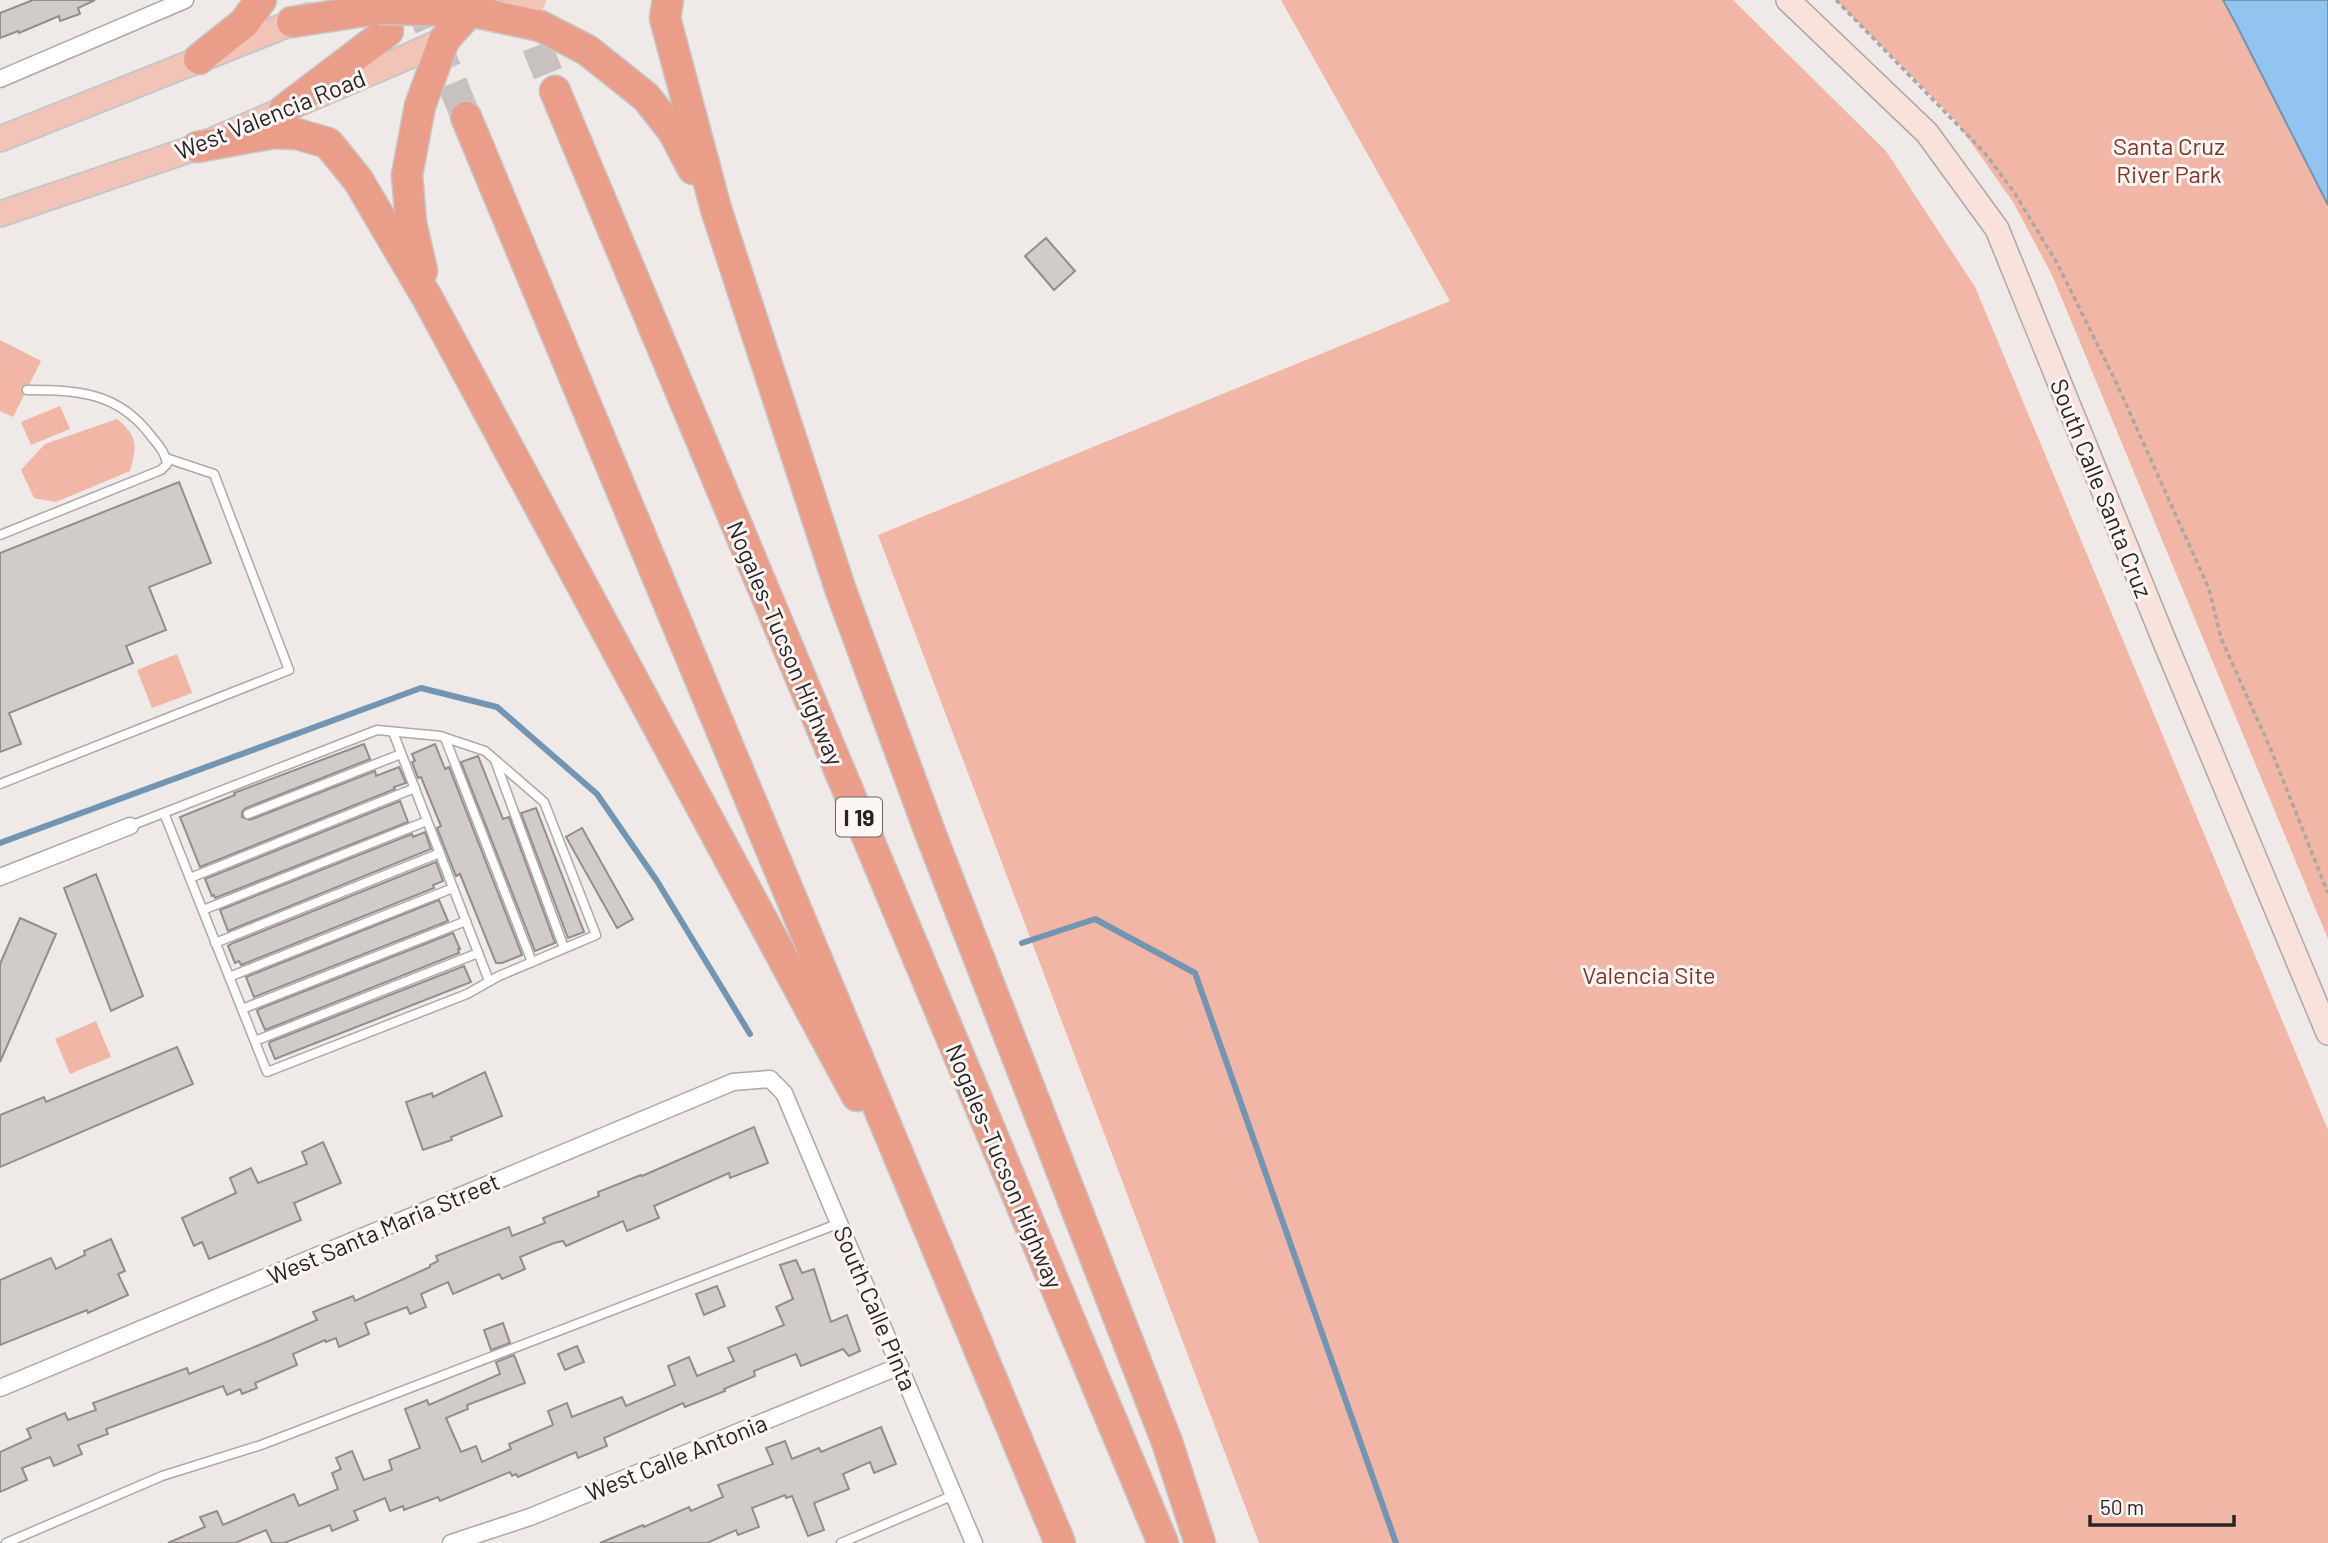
<svg xmlns="http://www.w3.org/2000/svg" width="2328" height="1543" font-family="Barlow,sans-serif">
  <style>
    .green { fill: #f1b6a5 }
    .water { fill: #91c5ef; stroke: #7195b2; stroke-width: 2 }
    .lines { fill: none; stroke-linecap: round; stroke-linejoin: round }
    .stream { stroke: #7195b2; stroke-width: 6 }
    .building { fill: #d1cbc9; stroke: #938d8b; stroke-width: 2 }
    .highway-tunnel { stroke: #c7c2c0; stroke-width: 30; stroke-dasharray: 30 15; stroke-linecap: butt }
    .lane-casing { stroke: #ada8a6; stroke-width: 11 }
    .street-casing { stroke: #ada8a6; stroke-width: 19 }
    .secondary-casing { stroke: #ada8a6; stroke-width: 26 }
    .primary-casing { stroke: #c7c6c6; stroke-width: 28 }
    .highway-casing { stroke: #c7c6c6; stroke-width: 33 }
    .path { stroke: #aca7a5; stroke-width: 3.5; stroke-dasharray: 5 3.5; stroke-linecap: butt }
    .lane { stroke: #fff; stroke-width: 8 }
    .street { stroke: #fff; stroke-width: 16 }
    .secondary { stroke: #f9e2db; stroke-width: 23 }
    .primary { stroke: #f2c4b8; stroke-width: 24 }
    .highway { stroke: #ea9d88; stroke-width: 30 }
    .primary-bridge-casing { stroke: #c7c6c6; stroke-width: 28; stroke-linecap: butt }
    .highway-bridge-casing { stroke: #c7c6c6; stroke-width: 33; stroke-linecap: butt }
    .primary-bridge { stroke: #f2c4b8; stroke-width: 24 }
    .highway-bridge { stroke: #ea9d88; stroke-width: 30 }
    .labels { text-anchor: middle; dominant-baseline: central; stroke-width: 6; stroke-linejoin: round; paint-order: stroke }
    .shield { fill: #fdf6f5; stroke: #676463; stroke-width: 2 }
    .shield-label { font-size: 23px; font-weight: bold; fill: #272524 }
    .street-label { font-size: 24px; fill: #272524; stroke: #fdf6f5 }
    .park-label { font-size: 24px; fill: #813521; stroke: #fdf6f5 }
  </style>
  <rect width="100%" height="100%" fill="#efe9e7"/>
  <g class="green">
    <path d="M1281 0H1733L1886 151 1975 287 2328 1130V1543H1259L878 535 1450 301Z"/>
    <path d="M1836 0H2328V939L2052 275 2013 202 1956 121Z"/>
    <path d="M0 340 41 361 13 417 0 411Z"/>
    <path d="M60 406 70 429 31 445 21 422Z"/>
    <path d="M117 419C138 437 137 445 130 471L56 502 34 498 21 470 45 444Z"/>
    <path d="M177 654 192 693 152 708 137 670Z"/>
    <path d="M96 1021 111 1057 70 1074 55 1039Z"/>
  </g>
  <path class="water" d="M2223 0H2328V205L2236 24Z"/>
  <g class="lines">
    <g class="stream">
      <path d="M0 843 421 688 497 707 597 794 657 881 750 1034"/>
      <path d="M1022 943 1095 919 1195 973 1396 1543"/>
    </g>
  </g>
  <g class="building">
    <path d="M33 0H95L78 8 80 14 60 21 59 16 19 33 18 31 0 38V13Z"/>
    <path d="M1046 238 1075 271 1054 290 1025 256Z"/>
    <path d="M179 482 211 563 149 587 166 630 126 646 133 663 9 713 21 744 0 752V553Z"/>
    <path d="M364 744 370 759 246 808 242 812V817L250 820 375 771 376 776 399 767 406 783 394 787 395 789 200 867 180 817 235 795 234 793Z"/>
    <path d="M435 744 445 769 449 767 522 955 502 963H496L460 874 456 876 437 828 441 826 421 777 418 778 412 762 415 761 412 754Z"/>
    <path d="M478 756 503 819 509 817 555 943 535 951 461 762Z"/>
    <path d="M400 801 408 822 215 898 214 895 212 896 205 879Z"/>
    <path d="M536 808 584 932 568 938 521 813Z"/>
    <path d="M582 828 633 919 617 928 566 837Z"/>
    <path d="M425 832 431 849 228 931 220 910 412 834 413 837Z"/>
    <path d="M436 862 443 881 433 885 434 888 241 965 239 961 235 963 228 946 233 943Z"/>
    <path d="M96 874 143 996 111 1011 64 888Z"/>
    <path d="M439 900 448 921 254 997 246 977Z"/>
    <path d="M20 918 56 934 0 1062V964Z"/>
    <path d="M453 933 460 949H458L459 953 265 1030 257 1011 259 1009Z"/>
    <path d="M464 966 471 982 275 1059 269 1044 270 1042Z"/>
    <path d="M177 1047 193 1084 0 1167V1115L44 1097 46 1102Z"/>
    <path d="M485 1072 502 1116 451 1137 452 1140 423 1150 406 1102 432 1093 433 1097Z"/>
    <path d="M754 1127 768 1163 730 1178 729 1173 654 1206 659 1218 627 1231 623 1221 566 1246 563 1241 554 1243 520 1257 525 1269 502 1279 499 1274 453 1294 448 1282 421 1294 426 1307 410 1314 407 1307 365 1323 369 1334 339 1347 336 1338 326 1342 325 1340 293 1354 297 1365 255 1383 257 1388 242 1394 240 1389 227 1395 223 1386 106 1429 108 1434 78 1445 82 1454 54 1466 50 1457 22 1468 27 1480 0 1492V1452L31 1438 27 1429 65 1413 68 1420 96 1410 93 1403 187 1368 189 1374 271 1340 317 1320 313 1312 353 1296 355 1301 430 1267V1265L438 1261 436 1256 509 1227 512 1236 545 1223 543 1218 599 1196 598 1192 641 1175 642 1176Z"/>
    <path d="M323 1142 341 1183 294 1203 301 1220 209 1259 202 1242 194 1246 182 1218 236 1193 230 1178 251 1168 258 1183 307 1164 302 1152Z"/>
    <path d="M111 1239 125 1271 118 1274 128 1295 88 1313 87 1310 0 1345V1280L51 1258 56 1269 85 1255 84 1251Z"/>
    <path d="M796 1260 802 1273 814 1269 831 1322 847 1315 860 1351 849 1356 843 1349 801 1366 796 1354 754 1371 755 1376 724 1389 725 1391 685 1407 683 1403 604 1438 607 1446 578 1458 576 1452 518 1477 516 1474 512 1476 510 1472 440 1501 438 1497 404 1510 403 1506 390 1511 385 1498 354 1511 358 1520 332 1531 330 1525 284 1543H272L266 1530 235 1543H168L205 1527 200 1517 217 1511 223 1525 294 1494 299 1506 338 1489 332 1473 341 1469 336 1458 352 1451 364 1480 392 1470 389 1460 420 1448 405 1409 427 1400 429 1405 500 1374 496 1362 514 1355 525 1383 467 1405 468 1409 446 1418 461 1452 476 1446 482 1462 511 1449 509 1444 553 1425 548 1411 567 1403 572 1417 622 1397 626 1406 675 1385 668 1366 689 1357 697 1376 734 1361 728 1348 784 1325 776 1307 793 1299 780 1265Z"/>
    <path d="M717 1286 725 1306 704 1315 696 1294Z"/>
    <path d="M503 1323 510 1343 491 1350 484 1330Z"/>
    <path d="M577 1346 584 1362 565 1370 558 1354Z"/>
    <path d="M881 1427 896 1464 874 1473 870 1462 843 1474 849 1489 814 1503 824 1530 808 1536 792 1496 786 1498 785 1495 752 1508 759 1527 738 1535 736 1530 707 1543H600L643 1525 644 1527 689 1507 691 1511 723 1497 718 1485 773 1464 766 1448 785 1441 792 1459 819 1448 821 1452Z"/>
  </g>
  <g class="lines">
    <g class="highway-tunnel">
      <path d="M418 0 466 117"/>
      <path d="M520 4 555 91"/>
    </g>
    <g class="lane-casing">
      <g id="lane">
        <path d="M0 535 161 470 167 464C166 453 158 445 151 436 118 392 78 390 27 390"/>
        <path d="M393 732 489 981"/>
        <path d="M445 738 532 962"/>
        <path d="M496 763 564 948"/>
        <path d="M0 784 289 670 214 474 166 458"/>
        <path d="M248 814 401 754"/>
        <path d="M130 826 377 730 440 736 485 751 544 802 596 935 499 976 467 994 267 1072 164 813"/>
        <path d="M190 878 415 788"/>
        <path d="M203 910 427 821"/>
        <path d="M215 943 440 853"/>
        <path d="M229 977 453 888"/>
        <path d="M242 1009 466 921"/>
        <path d="M255 1041 478 953"/>
        <path d="M6 1543 162 1476 261 1445 840 1223"/>
        <path d="M841 1543 954 1495"/>
      </g>
    </g>
    <g class="street-casing">
      <g id="street">
        <path d="M0 79 185 0"/>
        <path d="M0 877 130 826"/>
        <path d="M0 1388 733 1082 770 1079 784 1093 974 1543"/>
        <path d="M451 1543 530 1517 900 1366"/>
      </g>
    </g>
    <g class="secondary-casing">
      <path id="secondary" d="M1788 0 1927 133 1997 229 2166 645 2328 1033"/>
    </g>
    <g class="primary-casing">
      <g id="primary">
        <path d="M0 139 309 16"/>
        <path d="M0 214 197 147 400 60"/>
      </g>
    </g>
    <g class="highway-casing">
      <g id="highway">
        <path d="M668 0 665 18 716 209 840 588 931 835 1167 1442 1200 1543"/>
        <path d="M292 22 378 9"/>
        <path d="M587 50 646 97 673 131 693 169"/>
        <path d="M199 59 244 23 261 0"/>
        <path d="M555 91 1163 1543"/>
        <path d="M420 106 407 175 411 223 422 271"/>
        <path d="M284 110 388 31"/>
        <path d="M466 117 1060 1543"/>
        <path d="M197 147 274 133 297 134 328 143 358 180 428 299 857 1096"/>
      </g>
    </g>
    <path class="path" d="M1836 0 1984 152 2014 192 2057 263 2115 380 2209 589 2221 638 2271 750 2328 893"/>
    <use href="#lane" class="lane"/>
    <use href="#street" class="street"/>
    <use href="#secondary" class="secondary"/>
    <use href="#primary" class="primary"/>
    <use href="#highway" class="highway"/>
    <g class="primary-bridge-casing">
      <g id="primary-bridge">
        <path d="M490 20 534 0"/>
        <path d="M400 60 453 36"/>
      </g>
    </g>
    <g class="highway-bridge-casing">
      <g id="highway-bridge">
        <path d="M378 9 470 11 540 26 587 50"/>
        <path d="M420 106 444 40 480 0"/>
      </g>
    </g>
    <use href="#primary-bridge" class="primary-bridge"/>
    <use href="#highway-bridge" class="highway-bridge"/>
  </g>
  <g class="labels">
    <rect class="shield" x="836" y="797.5" width="46" height="39" rx="5"/>
    <g class="shield-label">
      <text x="859" y="817">I 19</text>
    </g>
    <g class="street-label">
      <text transform="translate(270 114) rotate(-22)">West Valencia Road</text>
      <text transform="translate(2102 488) rotate(68)">South Calle Santa Cruz</text>
      <text transform="translate(786 643) rotate(67)">Nogales–Tucson Highway</text>
      <text transform="translate(1005 1166) rotate(67)">Nogales–Tucson Highway</text>
      <text transform="translate(383 1228) rotate(-23)">West Santa Maria Street</text>
      <text transform="translate(876 1308) rotate(67)">South Calle Pinta</text>
      <text transform="translate(676 1457) rotate(-22)">West Calle Antonia</text>
    </g>
    <g class="park-label">
      <text x="2169" y="145">Santa Cruz<tspan x="2169" dy="28">River Park</tspan></text>
      <text x="1649" y="974">Valencia Site</text>
    </g>
  </g>
  <path d="M2090 1515v10h144v-10" fill="none" stroke="#272524" stroke-width="3.5"/>
  <text x="2100" y="1515" font-size="21" fill="#272524" stroke="#fdf6f5" stroke-width="5" paint-order="stroke">50 m</text>
</svg>
